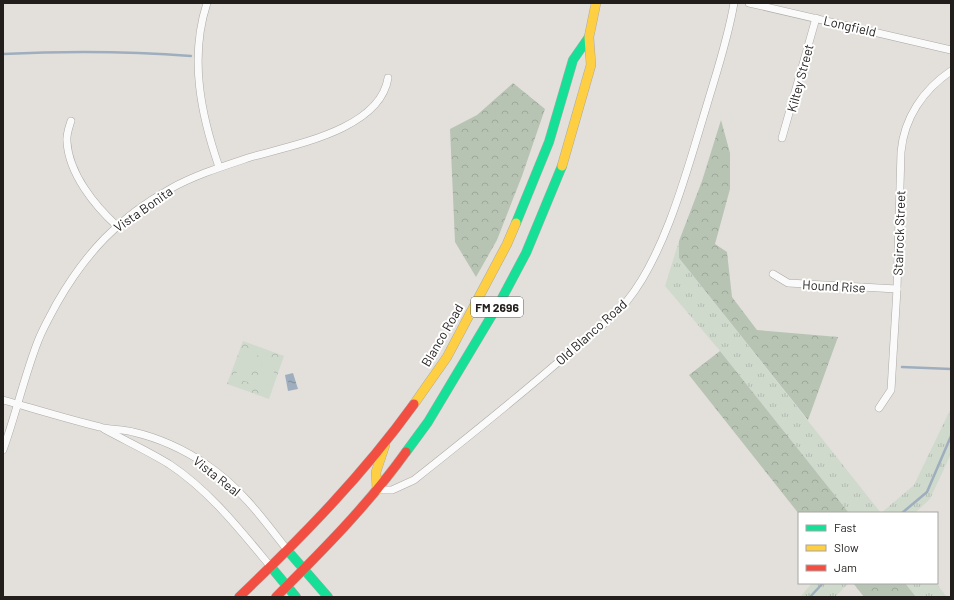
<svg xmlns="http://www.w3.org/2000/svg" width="954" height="600" font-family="Barlow,sans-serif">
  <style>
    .grass { fill: url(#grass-tufts) }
    .forest { fill: url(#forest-crowns) }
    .park { fill: url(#park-crowns) }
    .garden { fill: #cfdacd }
    .water { fill: url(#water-ripples) }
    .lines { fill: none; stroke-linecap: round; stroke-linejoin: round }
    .stream { stroke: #9eaebe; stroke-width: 2.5 }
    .street-casing { stroke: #acaaa6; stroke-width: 8 }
    .fast-casing { stroke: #acaaa6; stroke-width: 10 }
    .slow-casing { stroke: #acaaa6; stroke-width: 10 }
    .jam-casing { stroke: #acaaa6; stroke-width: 10 }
    .street { stroke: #fbfafa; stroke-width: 7 }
    .fast { stroke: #16e098; stroke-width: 9 }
    .slow { stroke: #ffcf43; stroke-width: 9 }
    .jam { stroke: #f24e42; stroke-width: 9 }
    .labels { text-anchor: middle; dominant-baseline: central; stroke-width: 4; stroke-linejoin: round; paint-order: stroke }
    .shield { fill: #fff; stroke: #646260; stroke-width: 1 }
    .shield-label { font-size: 12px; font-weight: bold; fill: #211e1c }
    .street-label { font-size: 13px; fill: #211e1c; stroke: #fff }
  </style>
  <defs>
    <pattern id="grass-tufts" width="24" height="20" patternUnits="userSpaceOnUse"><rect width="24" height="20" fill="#cfdacd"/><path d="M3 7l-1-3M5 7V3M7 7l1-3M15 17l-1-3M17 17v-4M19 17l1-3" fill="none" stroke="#b1bbaf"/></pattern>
    <pattern id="forest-crowns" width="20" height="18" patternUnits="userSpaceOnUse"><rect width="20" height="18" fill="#b7c4b4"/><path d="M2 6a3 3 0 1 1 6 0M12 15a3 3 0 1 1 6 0" fill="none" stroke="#9da89a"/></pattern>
    <pattern id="park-crowns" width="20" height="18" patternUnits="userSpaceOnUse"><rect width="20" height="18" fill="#cfdacd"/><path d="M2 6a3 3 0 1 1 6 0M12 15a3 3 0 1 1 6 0" fill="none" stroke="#b1bbaf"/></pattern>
    <pattern id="water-ripples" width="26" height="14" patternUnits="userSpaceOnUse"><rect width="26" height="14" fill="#9eaebe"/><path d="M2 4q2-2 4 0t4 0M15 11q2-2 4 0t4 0" fill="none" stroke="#808d9a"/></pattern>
  </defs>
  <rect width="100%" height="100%" fill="#e3e0dc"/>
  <g class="grass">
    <path d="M679 241V258L881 513H849L720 351 665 286Z"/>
    <path d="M951 408V454L930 499 915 513H881L914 485Z"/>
    <path d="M812 583H849L835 597H800Z"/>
    <path d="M905 583H936L947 597H916Z"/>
  </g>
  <g class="forest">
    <path d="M513 83 545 109 522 176 497 240 476 277 455 242 450 129 477 115Z"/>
    <path d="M721 120 730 153V189L715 244 727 252 732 297 757 330 838 337 808 420 679 258V241L702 181Z"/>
    <path d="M720 351 849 513 799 514 689 375Z"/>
    <path d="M853 583H905L916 597H864Z"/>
  </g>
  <path class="park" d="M243 341 284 356 269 399 227 384Z"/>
  <g class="garden">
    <path d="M244 349 258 354 248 382 235 378Z"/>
    <path d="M265 356 278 361 268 389 255 384Z"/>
  </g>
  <path class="water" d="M293 373 298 389 288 391 285 375Z"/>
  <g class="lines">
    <g class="stream">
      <path d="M3 54C68 51 126 51 191 56"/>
      <path d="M902 367 951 369"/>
      <path d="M902 513 927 492 951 436"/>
      <path d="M810 597 823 583"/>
    </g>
    <g class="street-casing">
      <g id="street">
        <path d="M207 3C189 58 201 115 219 167"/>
        <path d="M749 3 951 50"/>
        <path d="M71 121C69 127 66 135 67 142 69 174 95 206 117 226"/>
        <path d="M782 138 816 18"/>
        <path d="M773 274 788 283 897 289"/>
        <path d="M3 400C35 409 67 419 100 427 110 430 122 429 133 432 159 438 185 450 207 465 240 487 264 520 288 551"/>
        <path d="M879 408 891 390 897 289 901 152C904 118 923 90 951 71"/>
        <path d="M104 429C126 441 148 451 169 464 210 491 240 530 271 567"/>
        <path d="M3 450C16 414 24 377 38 341 43 328 50 316 57 303 85 254 119 217 170 189 195 175 224 166 251 157 292 145 380 130 388 78"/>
        <path d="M377 490H392L414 480C467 438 520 396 571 351 589 335 612 320 627 301 666 253 688 167 706 108 716 74 728 39 734 3"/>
      </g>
    </g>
    <g class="fast-casing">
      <g id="fast">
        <path d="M516 223 549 142 573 60 589 37"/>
        <path d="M406 452 428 422 501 300 526 253 562 166"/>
        <path d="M288 551 328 597"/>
        <path d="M271 567 296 597"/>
      </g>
    </g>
    <g class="slow-casing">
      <g id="slow">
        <path d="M562 166 591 65 589 37 596 3"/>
        <path d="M414 404 447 357 507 244 516 223"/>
        <path d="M377 490 376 472 385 445"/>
      </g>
    </g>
    <g class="jam-casing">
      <g id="jam">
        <path d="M239 597C302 537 363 475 414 404"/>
        <path d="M276 597C322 551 368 505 406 452"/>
      </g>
    </g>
    <use href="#street" class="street"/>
    <use href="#fast" class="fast"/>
    <use href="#slow" class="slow"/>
    <use href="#jam" class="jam"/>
  </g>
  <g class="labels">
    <rect class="shield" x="471" y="297" width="52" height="20" rx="3"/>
    <g class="shield-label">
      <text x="497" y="307">FM 2696</text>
    </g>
    <g class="street-label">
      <text transform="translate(850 26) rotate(13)">Longfield</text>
      <text transform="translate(800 78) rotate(-75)">Kiltey Street</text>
      <text transform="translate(143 209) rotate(-35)">Vista Bonita</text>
      <text transform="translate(899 233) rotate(-88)">Stairock Street</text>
      <text transform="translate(834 286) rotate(3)">Hound Rise</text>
      <text transform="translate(591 332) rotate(-42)">Old Blanco Road</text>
      <text transform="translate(442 335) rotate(-60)">Blanco Road</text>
      <text transform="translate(217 476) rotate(38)">Vista Real</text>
    </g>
  </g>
  <rect width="954" height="600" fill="none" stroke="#211e1c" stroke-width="8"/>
  <rect x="798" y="512" width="140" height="72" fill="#ffffff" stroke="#a6a5a4"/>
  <rect x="806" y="525" width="20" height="6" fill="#16e098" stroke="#a6a5a4"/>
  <text x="834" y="532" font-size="12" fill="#211e1c">Fast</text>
  <rect x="806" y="545" width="20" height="6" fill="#ffcf43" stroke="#a6a5a4"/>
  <text x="834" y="552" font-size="12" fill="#211e1c">Slow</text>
  <rect x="806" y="565" width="20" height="6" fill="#f24e42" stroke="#a6a5a4"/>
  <text x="834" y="572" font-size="12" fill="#211e1c">Jam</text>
</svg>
